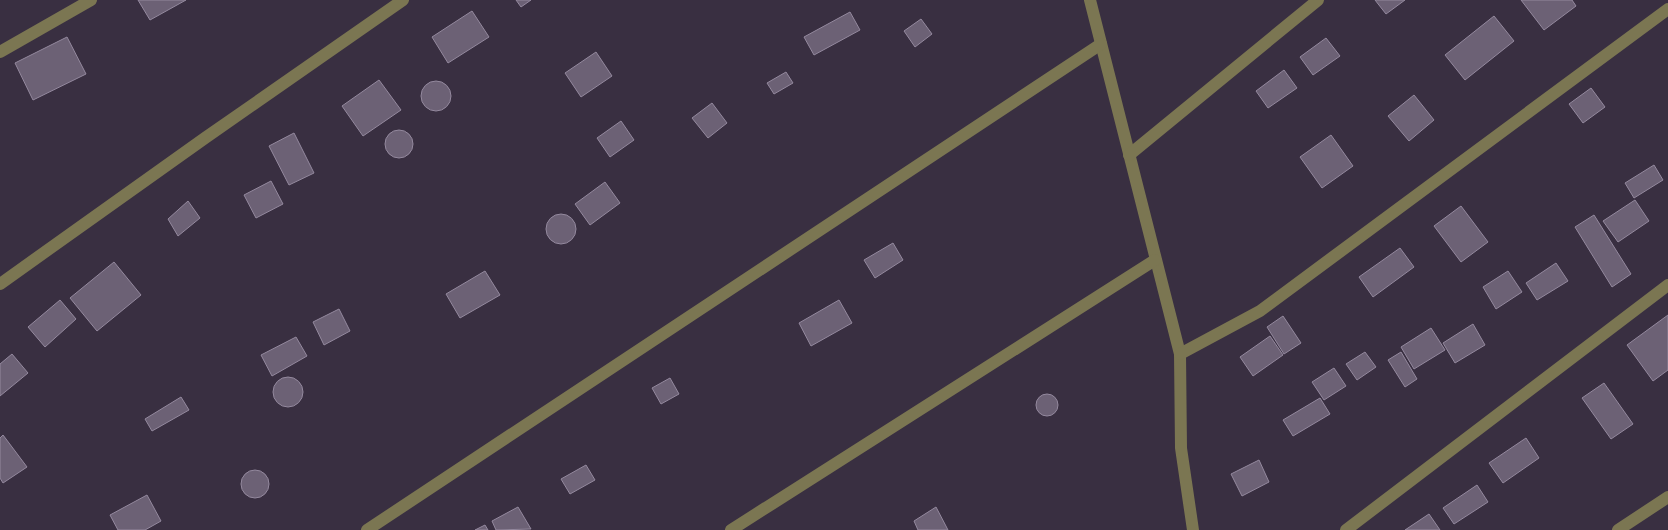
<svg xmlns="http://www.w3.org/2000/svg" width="1668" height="530" font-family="Figtree,sans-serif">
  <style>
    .building { fill: #6c6175; stroke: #94899e }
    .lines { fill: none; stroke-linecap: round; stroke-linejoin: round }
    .minor { stroke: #7b7652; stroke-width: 12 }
  </style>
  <rect width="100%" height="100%" fill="#392f41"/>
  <g class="building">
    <path d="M138 0H186L150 20Z"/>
    <path d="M516 0H531L521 7Z"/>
    <path d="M1375 0H1405L1386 14Z"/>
    <path d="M1521 0H1572L1576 6 1544 30Z"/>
    <path d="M472 11 489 37 448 63 432 37Z"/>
    <path d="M850 12 860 30 814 55 804 37Z"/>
    <path d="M1494 16 1514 41 1465 80 1445 55Z"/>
    <path d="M921 19 932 34 915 47 904 31Z"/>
    <path d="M67 37 86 74 33 100 15 63Z"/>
    <path d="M1326 38 1340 56 1313 75 1300 57Z"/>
    <path d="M596 52 612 76 581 97 565 73Z"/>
    <path d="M1284 70 1297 88 1268 108 1256 91Z"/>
    <path d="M786 72 793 83 774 94 767 83Z"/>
    <path d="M379 80 401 110 363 136 342 106Z"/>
    <circle cx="436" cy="96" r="15"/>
    <path d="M1591 88 1605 107 1583 123 1569 104Z"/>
    <path d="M1414 95 1434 120 1409 141 1388 116Z"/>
    <path d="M712 103 727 123 708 138 692 118Z"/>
    <path d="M621 121 634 140 610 157 597 138Z"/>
    <circle cx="399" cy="144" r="14"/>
    <path d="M294 133 314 173 289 185 269 146Z"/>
    <path d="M1331 135 1353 166 1322 188 1300 157Z"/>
    <path d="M1654 165 1663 180 1634 198 1625 183Z"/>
    <path d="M271 181 283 204 256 218 244 195Z"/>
    <path d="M605 182 620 203 590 225 575 204Z"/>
    <path d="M1635 200 1649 221 1618 242 1603 221Z"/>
    <path d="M188 201 200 218 178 236 168 219Z"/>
    <path d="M1461 206 1488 242 1461 262 1434 226Z"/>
    <circle cx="561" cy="229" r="15"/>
    <path d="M1594 215 1631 274 1612 287 1575 227Z"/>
    <path d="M893 243 903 260 875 278 864 260Z"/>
    <path d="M1400 248 1414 267 1373 297 1359 277Z"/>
    <path d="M114 262 141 295 97 331 70 298Z"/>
    <path d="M1556 263 1568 281 1537 300 1526 283Z"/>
    <path d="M485 271 500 295 460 318 446 294Z"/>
    <path d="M1508 271 1522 292 1496 309 1483 287Z"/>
    <path d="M60 300 76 319 45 347 28 327Z"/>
    <path d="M839 300 852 323 811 346 799 323Z"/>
    <path d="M339 309 350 331 324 345 313 322Z"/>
    <path d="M1668 315V370L1653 381 1627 345Z"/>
    <path d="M1283 316 1301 343 1284 354 1267 327Z"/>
    <path d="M1473 324 1485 345 1455 363 1443 343Z"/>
    <path d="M1431 328 1445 350 1414 369 1401 347Z"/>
    <path d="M1270 336 1283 355 1253 376 1240 357Z"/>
    <path d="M296 337 307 356 272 376 261 355Z"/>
    <path d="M1365 352 1376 367 1357 380 1346 364Z"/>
    <path d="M1401 352 1417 379 1405 387 1388 360Z"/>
    <path d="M12 354 28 373 0 396V364Z"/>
    <path d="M1334 368 1346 386 1324 400 1312 382Z"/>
    <circle cx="288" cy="392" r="15"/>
    <path d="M670 378 679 394 661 404 652 388Z"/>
    <path d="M1604 383 1633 424 1611 439 1582 398Z"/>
    <circle cx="1047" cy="405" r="11"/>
    <path d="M181 397 189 410 152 431 145 419Z"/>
    <path d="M1320 398 1330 414 1293 436 1283 420Z"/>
    <path d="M3 435 27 467 3 483 0 478V438Z"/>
    <path d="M1526 438 1539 458 1503 483 1489 463Z"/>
    <path d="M1259 460 1269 482 1242 496 1231 474Z"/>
    <path d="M586 465 595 480 570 494 561 479Z"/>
    <circle cx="255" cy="484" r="14"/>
    <path d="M1477 485 1488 502 1454 524 1443 508Z"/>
    <path d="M147 495 161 521 145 530H118L110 515Z"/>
    <path d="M518 507 531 529 496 530 492 521Z"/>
    <path d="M936 507 948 530H918L914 521Z"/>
    <path d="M1429 514 1440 530H1405Z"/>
    <path d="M485 525 488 530H475Z"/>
  </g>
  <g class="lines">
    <g class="minor">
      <path d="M1090 0 1180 354 1181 448 1193 530"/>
      <path d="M0 52 91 0"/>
      <path d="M1129 155 1318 0"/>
      <path d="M0 284 205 138 403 0"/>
      <path d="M1180 354 1260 311 1668 9"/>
      <path d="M367 530 1101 44"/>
      <path d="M731 530 1155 260"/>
      <path d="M1346 530 1668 285"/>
      <path d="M1618 530 1668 497"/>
    </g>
  </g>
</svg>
